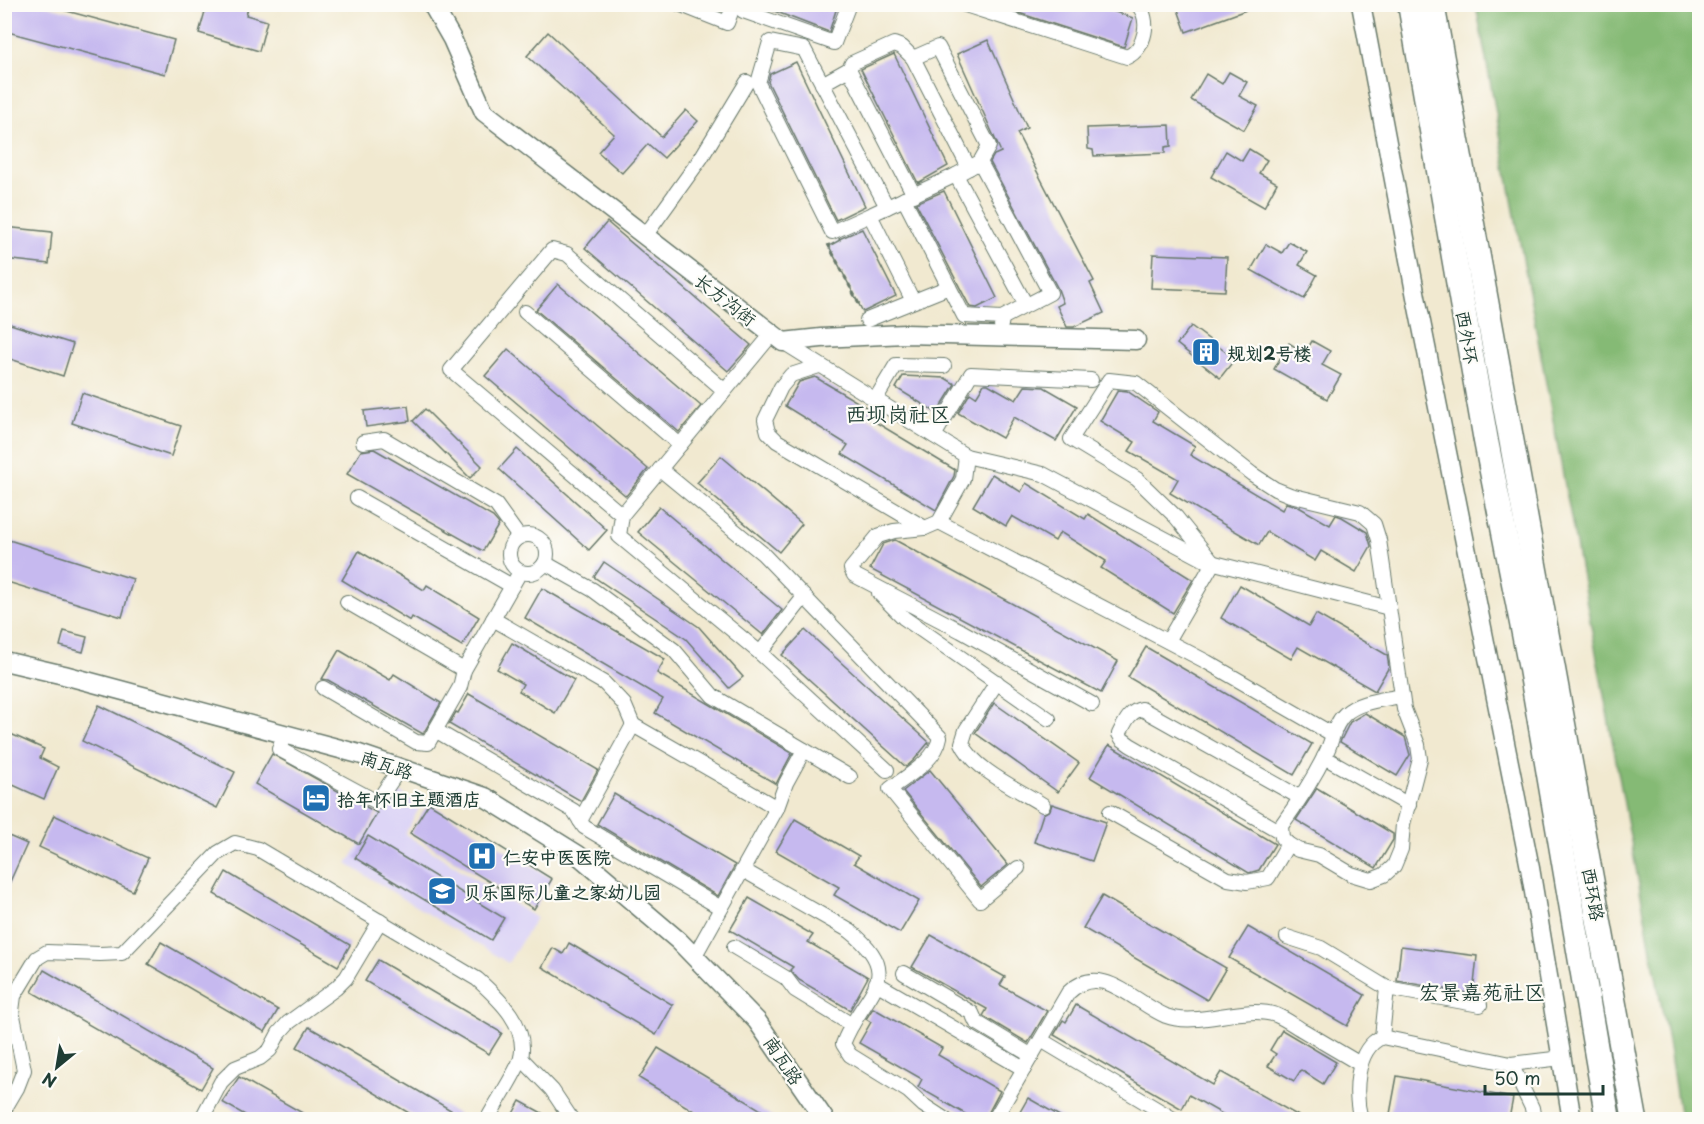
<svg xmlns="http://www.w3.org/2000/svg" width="1704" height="1124" font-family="'Playpen Sans','LXGW WenKai TC',sans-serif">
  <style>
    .built { fill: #ddd5f6 }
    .forest { fill: #85ba75; stroke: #527c54; stroke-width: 1.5 }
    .building { fill: #c6b9ef }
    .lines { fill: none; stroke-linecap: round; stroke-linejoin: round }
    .street-casing { stroke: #68796b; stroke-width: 16 }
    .secondary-casing { stroke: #68796b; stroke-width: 21 }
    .highway-casing { stroke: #68796b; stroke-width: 27 }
    .path { stroke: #68796b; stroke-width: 3; stroke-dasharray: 4.5 4.5; stroke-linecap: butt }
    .street { stroke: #fff; stroke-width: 14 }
    .secondary { stroke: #fff; stroke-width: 18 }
    .highway { stroke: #fff; stroke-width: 24 }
    .labels { text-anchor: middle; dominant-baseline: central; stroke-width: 4.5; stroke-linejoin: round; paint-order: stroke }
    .street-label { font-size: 18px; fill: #1f3d34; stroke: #fdfcf7 }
    .poi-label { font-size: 18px; font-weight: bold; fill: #1f3d34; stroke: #fdfcf7; text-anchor: start }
    .quarter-label { font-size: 21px; fill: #1f3d34; stroke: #fdfcf7 }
  </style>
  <rect width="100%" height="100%" fill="#fdfcf7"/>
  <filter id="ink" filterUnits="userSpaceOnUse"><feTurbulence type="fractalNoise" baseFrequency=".0167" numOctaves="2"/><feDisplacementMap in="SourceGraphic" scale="12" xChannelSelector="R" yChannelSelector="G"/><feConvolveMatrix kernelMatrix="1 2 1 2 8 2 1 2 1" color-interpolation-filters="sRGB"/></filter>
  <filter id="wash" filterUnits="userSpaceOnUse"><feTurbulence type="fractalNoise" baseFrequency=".008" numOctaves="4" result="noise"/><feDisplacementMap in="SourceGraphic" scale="24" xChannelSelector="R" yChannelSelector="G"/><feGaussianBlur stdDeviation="1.35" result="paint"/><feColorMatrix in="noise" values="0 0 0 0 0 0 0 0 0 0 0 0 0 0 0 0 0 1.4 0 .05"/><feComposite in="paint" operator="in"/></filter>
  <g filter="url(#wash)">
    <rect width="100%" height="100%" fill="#f1e9d0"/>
    <path class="built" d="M395 789 421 805 405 834 536 918 508 963 347 864Z"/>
    <path class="forest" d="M1476 5H1699V1119H1680L1668 1041Z"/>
    <g id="blocks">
      <g class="building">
        <path d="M4 4H41L174 40 165 74 4 31Z"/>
        <path d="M207 4 228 8 229 4H249L246 15 267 21 259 51 199 33Z"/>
        <path d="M756 4H838L829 32Z"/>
        <path d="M1092 4 1133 18 1124 47 994 5Z"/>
        <path d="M1176 4H1256L1257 6 1186 32Z"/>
        <path d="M548 32 662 137 686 110 698 121 664 158 648 144 622 173 598 152 614 134 527 56Z"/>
        <path d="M988 40 1027 128 1017 133 1094 281 1090 283 1104 313 1074 327H1067L1057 306 1063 303 1058 289 990 162 994 155 1001 152 957 54Z"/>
        <path d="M894 54 948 166 918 183 861 69Z"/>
        <path d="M796 62 865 206 836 220 768 82 770 74Z"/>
        <path d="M1229 72 1247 82 1239 96 1258 106 1244 130 1191 100 1206 74 1222 84Z"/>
        <path d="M1170 125 1171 146 1165 147V153L1094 156 1093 150 1088 149 1087 128Z"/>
        <path d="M1249 149 1267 160 1259 173 1277 183 1264 207 1211 177 1226 151 1242 161Z"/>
        <path d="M944 191 997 298 977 308 970 307 916 203Z"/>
        <path d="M607 222 751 345 728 371 585 248Z"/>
        <path d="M4 227 52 232 49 264 4 259Z"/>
        <path d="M862 229 896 296 863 312 829 246 840 240 839 239Z"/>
        <path d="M1289 242 1307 252 1299 265 1317 275 1304 299 1251 270 1266 244 1282 253Z"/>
        <path d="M1153 254 1227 257 1225 291 1151 288Z"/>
        <path d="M558 284 701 406 679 432 536 310Z"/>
        <path d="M4 322 73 344 63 376 4 357Z"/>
        <path d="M1191 326 1235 359 1220 378 1177 344Z"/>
        <path d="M1312 341 1330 351 1322 365 1341 375 1327 399 1274 369 1289 343 1305 353Z"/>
        <path d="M508 349 648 469 626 496 485 376Z"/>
        <path d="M903 376 945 378 955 384 937 413 896 388Z"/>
        <path d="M815 377 871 410 867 417 955 470 954 476 936 510 842 454 848 445 785 406 799 382Z"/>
        <path d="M984 384H988L1016 400 1025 386 1044 387 1077 406 1056 441 1014 417 1002 438 958 413 970 393 976 397Z"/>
        <path d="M1118 390 1127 391 1158 412 1153 421 1195 446 1190 455 1282 510 1286 503 1297 506 1330 525 1336 515 1342 517 1367 532 1371 546 1356 572 1321 551 1315 561 1267 532 1259 545 1170 493 1178 479 1129 451 1135 442 1100 421Z"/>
        <path d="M82 393 181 426 171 456 72 423Z"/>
        <path d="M408 406 410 421 366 427 364 411Z"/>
        <path d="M425 409 482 466 470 478 413 421Z"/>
        <path d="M374 449 493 517 499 524 483 551 347 474 361 451Z"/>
        <path d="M517 449 607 530 589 550 499 469Z"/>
        <path d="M721 456 802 524 779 552 697 483Z"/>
        <path d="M992 474 1021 492 1026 483 1085 519 1088 514 1193 580 1173 613 1101 568 1106 561 1060 532 1055 541 1012 516 1006 526 973 506Z"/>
        <path d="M659 507 782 610 763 635 638 532Z"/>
        <path d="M9 540 133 579 122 617 4 581V554Z"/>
        <path d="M895 540 1118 661 1101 693 870 569 883 544Z"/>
        <path d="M359 551 424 590 427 585 479 617 462 646 412 617 410 621 342 580Z"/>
        <path d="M604 562 699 627 743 677 729 688 686 639 594 577Z"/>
        <path d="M1240 585 1309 626 1316 614 1387 655 1389 667 1375 691 1298 647 1291 659 1221 618Z"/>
        <path d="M542 588 665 659 657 673 792 753 776 784 655 713 663 699 525 618Z"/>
        <path d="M805 630 929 742 914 760 906 767 782 655Z"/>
        <path d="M64 631 87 637 83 652 60 646Z"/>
        <path d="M512 643 574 680 555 713 519 691 523 684 497 669Z"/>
        <path d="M1146 647 1312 744 1294 775 1128 677Z"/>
        <path d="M339 650 390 680 394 674 441 703 423 734 328 680 322 679Z"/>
        <path d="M469 694 598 770 581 801 449 724 456 712 458 713Z"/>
        <path d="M994 703 1079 763 1058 792 975 733Z"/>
        <path d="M99 705 235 772 217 808 82 741Z"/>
        <path d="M1365 713 1405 737 1410 755 1397 776 1340 742 1350 722Z"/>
        <path d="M4 731 44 749 40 758 58 767 44 799 4 781Z"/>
        <path d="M1109 745 1275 844 1259 870 1249 873 1090 777Z"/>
        <path d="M272 754 377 813 359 844 255 784Z"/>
        <path d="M930 770 1008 865 981 887 903 791Z"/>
        <path d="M1317 788 1393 834V840L1376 868 1296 820Z"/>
        <path d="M614 794 735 865 718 896 597 824Z"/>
        <path d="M429 803 552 879 534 909 410 833Z"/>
        <path d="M1052 804 1106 822 1092 861 1034 842 1043 814 1050 810Z"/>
        <path d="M54 815 148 858 133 891 39 847Z"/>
        <path d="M795 819 859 856 854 863 919 901 900 933 834 895 839 887 776 851Z"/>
        <path d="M4 834 27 844 4 895Z"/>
        <path d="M368 836 504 918 491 940 355 858Z"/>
        <path d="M226 872 350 945 338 966 214 894Z"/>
        <path d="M1102 896 1226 968 1207 1000 1083 928Z"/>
        <path d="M749 898 813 935 808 942 868 977 850 1010 799 980 790 970 793 967 730 930Z"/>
        <path d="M1248 927 1365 995 1347 1026 1229 958Z"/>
        <path d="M931 935 1005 977 1000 985 1047 1011 1028 1043 983 1016 987 1009 912 967Z"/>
        <path d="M161 942 278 1010 265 1032 148 964Z"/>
        <path d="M569 943 673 1005 656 1035 542 967 553 948 563 954Z"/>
        <path d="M1401 946 1477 956 1473 994 1397 981Z"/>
        <path d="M378 960 502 1033 489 1054 365 981Z"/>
        <path d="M44 970 213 1068 201 1089 32 992Z"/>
        <path d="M1076 1005 1213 1085 1221 1072 1304 1119H1231L1189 1095 1182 1109 1054 1035 1063 1020 1066 1022Z"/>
        <path d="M873 1008 942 1048 938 1055 1000 1091 985 1119H974L918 1087 922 1079 859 1043 871 1022 866 1019Z"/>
        <path d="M309 1027 466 1119H419L297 1047Z"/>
        <path d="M1282 1030 1336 1062 1323 1084 1301 1070 1294 1081 1268 1066 1276 1054 1270 1050Z"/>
        <path d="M658 1048 776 1119H707L639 1078Z"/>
        <path d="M1397 1076 1513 1098 1509 1119H1419L1390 1114Z"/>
        <path d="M239 1077 313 1119H252L222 1102Z"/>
        <path d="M1028 1098 1065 1119H1016Z"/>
        <path d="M520 1101 553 1119H510Z"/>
      </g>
    </g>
  </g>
  <g filter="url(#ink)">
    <use href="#blocks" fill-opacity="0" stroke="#68796b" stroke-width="1.5"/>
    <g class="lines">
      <g class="street-casing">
        <g id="street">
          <path d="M679 4 727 23 734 4"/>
          <path d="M962 4 1127 57C1145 49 1152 19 1137 4"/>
          <path d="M743 11 834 43 849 4"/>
          <path d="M849 69 852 63 894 44 902 47 913 58"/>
          <path d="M822 84 849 69 914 195"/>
          <path d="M980 162 1050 293 1002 318 1026 305 956 175Z"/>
          <path d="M969 168 913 58 938 47 989 146 980 162"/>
          <path d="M904 199 949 287"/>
          <path d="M870 215 832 232 758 83 770 42 804 49 887 207"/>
          <path d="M645 236 701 158 747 82"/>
          <path d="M913 301 870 215 956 175"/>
          <path d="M525 312 680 445"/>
          <path d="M867 320 949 287 964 316 1002 318 1001 325"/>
          <path d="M783 342 966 456 1043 474 1207 561 1389 608"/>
          <path d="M819 366 791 375 781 387 765 420 768 432 777 441 925 528"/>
          <path d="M725 391 567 254 552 250 451 370 622 515 772 334"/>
          <path d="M875 400 896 365 944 366"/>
          <path d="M934 436 971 374 1091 380"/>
          <path d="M363 442 384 439 496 505 519 537"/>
          <path d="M966 456 963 479 939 522 925 528 894 531 878 536 851 569 854 575 961 631 1092 704"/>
          <path d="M660 469 762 553 940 737C936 761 908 775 890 789L980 900 1018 868"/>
          <path d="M357 498 512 586"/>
          <path d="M622 515 619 536 760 653 887 770"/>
          <path d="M939 522 1207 662 1332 734"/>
          <circle cx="528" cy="554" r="19"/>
          <path d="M545 563 593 590 674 650 713 696 850 777"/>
          <path d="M879 593 904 618 1049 719"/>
          <path d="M347 602 464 670"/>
          <path d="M493 619 604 683 624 704 633 725 777 808"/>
          <path d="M1168 641 1213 563 1176 517 1137 479 1071 439 1109 380 1136 383 1252 474 1275 489 1290 495 1360 512 1374 524 1379 540 1404 709 1418 745 1420 759 1403 824 1401 849 1394 866 1384 875 1371 880 1351 874 1319 855 1298 850 1288 844 1282 838 1281 826C1297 804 1315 776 1327 751 1333 739 1334 724 1345 714 1359 701 1383 700 1401 696"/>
          <path d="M760 653 804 597"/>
          <path d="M997 682 966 730 962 743C974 770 1018 789 1043 805"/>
          <path d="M323 688 416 742 428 743 460 687 464 670 520 572"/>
          <path d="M435 730 574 811 584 827 721 908"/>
          <path d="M285 734 279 749 377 802 400 768"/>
          <path d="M1324 757 1409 805"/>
          <path d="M1110 812 1228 879 1247 882 1268 878 1288 844"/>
          <path d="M580 821 633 725"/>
          <path d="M1281 832 1130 745 1122 739 1119 734C1125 723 1129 711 1142 709L1299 797"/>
          <path d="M743 870 850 931C909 978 861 994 843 1044L850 1055 908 1091 923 1105 946 1120"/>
          <path d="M1287 937 1321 948 1387 988"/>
          <path d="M734 947 786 978 795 990 852 1025"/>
          <path d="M694 957 777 808 786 783 804 750"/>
          <path d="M904 973 972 1013 976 1022 1032 1056"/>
          <path d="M876 983 1024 1069"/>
          <path d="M1382 1037 1387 988 1480 1005"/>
          <path d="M1041 1040 1175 1120"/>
          <path d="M521 1058 552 1090 572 1120"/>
          <path d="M1511 1064 1532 1108 1534 1120"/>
          <path d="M4 1110 17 1088 24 1070 12 1011 14 996 37 958 47 952 100 954 122 953 218 853 235 843 258 849 477 979C499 999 528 1025 521 1058 518 1070 494 1106 487 1120"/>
          <path d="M201 1120 221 1082 235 1068 260 1058 270 1050 279 1033 288 1023 336 988 346 978 380 921"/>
          <path d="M994 1120 1068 993C1101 960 1134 1003 1166 1016 1199 1028 1243 1004 1276 1015 1286 1019 1295 1026 1304 1031 1323 1042 1341 1053 1360 1064"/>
          <path d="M1361 1120C1354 1094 1355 1049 1382 1037L1511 1064 1562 1058"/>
        </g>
      </g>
      <g class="secondary-casing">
        <g id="secondary">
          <path d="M432 4 452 39 484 112 783 342 821 338 905 334 1136 340"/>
          <path d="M1361 4 1416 297 1530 868 1572 1120"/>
          <path d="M4 661 64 675 359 754 485 797 578 855 679 941 757 1021 825 1120"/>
        </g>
      </g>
      <g class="highway-casing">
        <g id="highway">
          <path d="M1410 4 1486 441 1531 669 1608 1120"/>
          <path d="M1432 4 1635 1120"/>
        </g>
      </g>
      <path class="path" d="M828 244 861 308"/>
      <use href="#street" class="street"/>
      <use href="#secondary" class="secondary"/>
      <use href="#highway" class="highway"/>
    </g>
  </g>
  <defs>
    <g id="building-square" transform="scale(1.5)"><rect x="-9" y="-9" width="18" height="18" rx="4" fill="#1f6fb2" stroke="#fdfcf7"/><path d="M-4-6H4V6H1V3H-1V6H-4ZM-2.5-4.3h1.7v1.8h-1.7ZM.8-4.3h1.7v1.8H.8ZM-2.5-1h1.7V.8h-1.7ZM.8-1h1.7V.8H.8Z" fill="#fff"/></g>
    <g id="hotel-square" transform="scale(1.5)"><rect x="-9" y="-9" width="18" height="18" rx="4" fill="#1f6fb2" stroke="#fdfcf7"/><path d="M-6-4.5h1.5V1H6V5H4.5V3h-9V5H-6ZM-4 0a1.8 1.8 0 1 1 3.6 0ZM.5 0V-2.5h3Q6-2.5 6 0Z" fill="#fff"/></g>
    <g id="hospital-square" transform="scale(1.5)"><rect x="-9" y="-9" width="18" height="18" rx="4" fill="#1f6fb2" stroke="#fdfcf7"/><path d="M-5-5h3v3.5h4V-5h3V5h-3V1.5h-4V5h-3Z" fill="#fff"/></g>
    <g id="school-square" transform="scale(1.5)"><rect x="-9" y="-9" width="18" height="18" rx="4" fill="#1f6fb2" stroke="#fdfcf7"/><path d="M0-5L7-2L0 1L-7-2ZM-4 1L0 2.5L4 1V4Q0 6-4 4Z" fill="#fff"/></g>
  </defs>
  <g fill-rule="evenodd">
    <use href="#building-square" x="1206" y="352"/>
    <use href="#hotel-square" x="316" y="798"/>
    <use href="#hospital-square" x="482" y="856"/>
    <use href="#school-square" x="442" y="891"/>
  </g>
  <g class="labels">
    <g class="street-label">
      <text transform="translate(726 299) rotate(38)">长方沟街</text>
      <text transform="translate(1468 337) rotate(80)">西外环</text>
      <text transform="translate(387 764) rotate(18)">南瓦路</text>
      <text transform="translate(1594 894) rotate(80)">西环路</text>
      <text transform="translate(784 1060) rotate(56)">南瓦路</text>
    </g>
    <g class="poi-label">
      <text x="1227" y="352">规划2号楼</text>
      <text x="337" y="798">拾年怀旧主题酒店</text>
      <text x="503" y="856">仁安中医医院</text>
      <text x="463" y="891">贝乐国际儿童之家幼儿园</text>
    </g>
    <g class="quarter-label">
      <text x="898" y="413">西坝岗社区</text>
      <text x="1482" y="991">宏景嘉苑社区</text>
    </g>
  </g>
  <rect width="1704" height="1124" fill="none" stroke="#fdfcf7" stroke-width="24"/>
  <g transform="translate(57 1067) rotate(210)" stroke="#fdfcf7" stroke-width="4.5" paint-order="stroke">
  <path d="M0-4.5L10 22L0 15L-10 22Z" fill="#1f3d34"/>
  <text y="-9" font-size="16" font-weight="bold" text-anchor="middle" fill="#1f3d34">N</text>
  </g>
  <path d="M1485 1085v9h118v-9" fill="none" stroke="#1f3d34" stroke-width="3"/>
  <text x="1494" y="1085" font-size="18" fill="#1f3d34" stroke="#fdfcf7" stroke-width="4.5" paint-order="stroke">50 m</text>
</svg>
